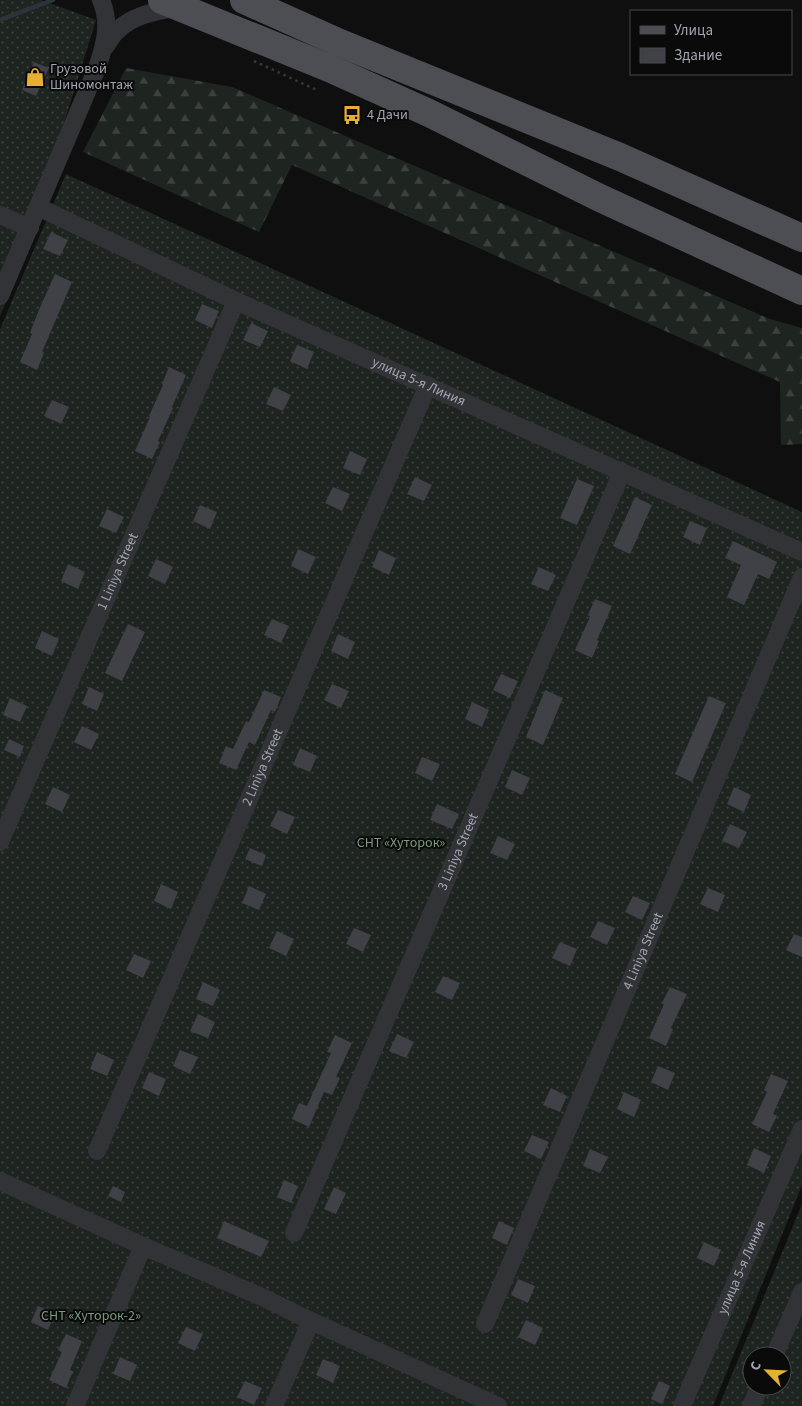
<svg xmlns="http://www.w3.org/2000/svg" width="802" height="1406" font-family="'Source Sans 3',sans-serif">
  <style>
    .forest { fill: url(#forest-firs) }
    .garden { fill: url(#garden-dots); fill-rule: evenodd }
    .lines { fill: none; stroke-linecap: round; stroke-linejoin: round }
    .stream { stroke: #2c333a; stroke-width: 4.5 }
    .building { fill: #404146 }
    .path { stroke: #36383c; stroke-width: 2.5; stroke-dasharray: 2.5 4; stroke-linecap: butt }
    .street { stroke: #323337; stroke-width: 18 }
    .primary { stroke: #4c4e54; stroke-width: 28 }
    .labels { text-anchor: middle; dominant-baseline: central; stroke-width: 4; stroke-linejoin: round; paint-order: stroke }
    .poi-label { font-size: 14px; fill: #a1a5b0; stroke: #0a0a0b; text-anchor: start }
    .street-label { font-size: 14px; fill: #a1a5b0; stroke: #0a0a0b }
    .park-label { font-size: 14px; fill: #799b7c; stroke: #0a0a0b }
  </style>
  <defs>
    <pattern id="forest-firs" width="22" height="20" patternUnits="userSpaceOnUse" patternTransform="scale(1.25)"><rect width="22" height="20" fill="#1e241f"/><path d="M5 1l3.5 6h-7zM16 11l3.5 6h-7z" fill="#3c413d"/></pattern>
    <pattern id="garden-dots" width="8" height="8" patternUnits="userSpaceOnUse" patternTransform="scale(1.25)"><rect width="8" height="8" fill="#1e241f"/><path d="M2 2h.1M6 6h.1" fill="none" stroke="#3c413d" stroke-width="1.8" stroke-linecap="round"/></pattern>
  </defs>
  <rect width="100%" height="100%" fill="#0f0f10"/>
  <path class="forest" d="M126 68 232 87 770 319 802 328V444L781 445 780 382 292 165 259 232 83 152Z"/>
  <g class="garden">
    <path d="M0 0H41L96 20 38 207 37 232 0 316Z"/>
    <path d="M66 174 802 512V1185L713 1406H0V329Z"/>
    <path d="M802 1204V1406H719ZM752 1356H782V1386H752Z"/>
  </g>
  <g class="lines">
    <path class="stream" d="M0 20 53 0"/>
  </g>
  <g class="building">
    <path d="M34 62 49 68 36 96 22 90Z"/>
    <path d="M51 232 68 240 60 256 43 249Z"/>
    <path d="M55 274 72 282 42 352 44 353 37 370 20 362 32 334 30 333 38 312Z"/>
    <path d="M202 304 219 311 212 328 195 320Z"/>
    <path d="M251 323 268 331 260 347 243 340Z"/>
    <path d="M297 345 314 352 307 369 290 361Z"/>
    <path d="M169 367 186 375 172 407 173 408 158 441 160 442 152 459 135 451 150 417 149 416 163 385 162 384Z"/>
    <path d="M274 387 291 395 283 411 266 404Z"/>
    <path d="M52 400 69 407 61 424 44 416Z"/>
    <path d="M350 451 367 459 360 475 343 468Z"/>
    <path d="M415 477 432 485 424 501 407 494Z"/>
    <path d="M577 479 594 486 577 525 560 518Z"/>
    <path d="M333 487 350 494 342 511 325 503Z"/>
    <path d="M635 497 652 505 630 554 613 546Z"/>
    <path d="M200 505 217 512 210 529 193 521Z"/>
    <path d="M107 509 124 517 116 533 99 526Z"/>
    <path d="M690 521 707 528 700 545 683 537Z"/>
    <path d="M733 541 777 562 769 579 758 574 744 605 727 597 741 565 725 558Z"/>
    <path d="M298 549 316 557 308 574 291 566Z"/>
    <path d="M379 550 396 558 389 575 372 567Z"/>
    <path d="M156 559 173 567 165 584 148 576Z"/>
    <path d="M68 564 85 572 78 589 61 581Z"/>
    <path d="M539 567 556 575 548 591 531 584Z"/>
    <path d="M595 599 612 606 597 640 599 641 592 658 575 650 590 617 588 615Z"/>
    <path d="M272 619 289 626 281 643 264 635Z"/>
    <path d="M128 624 145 632 122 681 105 673Z"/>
    <path d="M42 631 59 639 52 656 35 648Z"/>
    <path d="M338 634 355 642 348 659 331 651Z"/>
    <path d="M501 674 518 681 510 698 493 690Z"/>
    <path d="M332 684 349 691 341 708 324 700Z"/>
    <path d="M89 687 104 694 97 711 82 704Z"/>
    <path d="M264 690 281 697 275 712 271 710 255 745 249 742 236 770 219 763 226 746 233 749 246 721 249 722Z"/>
    <path d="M545 690 563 698 543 745 526 737Z"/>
    <path d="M709 696 726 703 692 782 675 774Z"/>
    <path d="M10 698 27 706 20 722 3 715Z"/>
    <path d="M472 702 489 710 482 727 465 719Z"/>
    <path d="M82 726 99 734 91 750 74 742Z"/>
    <path d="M9 739 24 746 20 757 4 750Z"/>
    <path d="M300 748 317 756 310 772 293 765Z"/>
    <path d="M422 757 440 764 432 781 415 773Z"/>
    <path d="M512 770 530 778 522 795 505 787Z"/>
    <path d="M53 787 70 795 62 812 45 804Z"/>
    <path d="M734 787 751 795 744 812 727 804Z"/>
    <path d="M437 804 459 814 452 829 430 820Z"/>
    <path d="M278 810 295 817 287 834 270 826Z"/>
    <path d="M730 824 747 832 739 848 722 841Z"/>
    <path d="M498 836 515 844 507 860 490 853Z"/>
    <path d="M250 848 266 855 262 866 245 859Z"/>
    <path d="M161 884 178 892 171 909 154 901Z"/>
    <path d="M249 886 266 894 259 910 242 903Z"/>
    <path d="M708 888 725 895 718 912 700 904Z"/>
    <path d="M633 896 650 903 642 920 625 912Z"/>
    <path d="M598 921 615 928 607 945 590 937Z"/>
    <path d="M354 928 371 935 363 952 346 944Z"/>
    <path d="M277 931 294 939 286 956 269 948Z"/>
    <path d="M794 934 802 937V957L786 950Z"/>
    <path d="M560 942 577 949 570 966 552 958Z"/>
    <path d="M134 954 151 961 143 978 126 970Z"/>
    <path d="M443 976 460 983 452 1000 435 992Z"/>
    <path d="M203 982 220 990 213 1006 196 999Z"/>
    <path d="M670 987 687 994 671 1028 673 1029 666 1046 649 1038 664 1004 662 1003Z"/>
    <path d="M198 1014 215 1022 208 1038 190 1031Z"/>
    <path d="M397 1034 414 1042 406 1058 389 1051Z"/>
    <path d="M335 1035 352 1043 336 1077 340 1078 332 1095 324 1092 309 1127 292 1119 299 1103 307 1106 331 1053 327 1052Z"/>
    <path d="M180 1050 198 1057 190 1074 173 1066Z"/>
    <path d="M97 1052 114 1060 107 1076 90 1069Z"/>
    <path d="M658 1066 675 1073 668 1090 651 1082Z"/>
    <path d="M149 1072 166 1079 159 1096 142 1088Z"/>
    <path d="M771 1074 788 1081 773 1114 777 1116 769 1132 752 1124 767 1092 764 1090Z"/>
    <path d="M551 1088 567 1096 560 1112 543 1105Z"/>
    <path d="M624 1092 641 1100 634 1117 617 1109Z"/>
    <path d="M532 1135 549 1142 541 1159 524 1151Z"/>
    <path d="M754 1148 771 1156 764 1173 747 1165Z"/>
    <path d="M590 1149 608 1157 600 1173 583 1166Z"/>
    <path d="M284 1180 298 1186 291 1203 277 1197Z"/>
    <path d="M113 1186 125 1192 121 1202 108 1196Z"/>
    <path d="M334 1187 346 1193 336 1214 324 1209Z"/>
    <path d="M224 1221 269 1241 261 1257 217 1238Z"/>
    <path d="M499 1221 514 1228 507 1245 492 1238Z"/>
    <path d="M704 1242 721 1250 714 1266 697 1258Z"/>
    <path d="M518 1279 535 1286 528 1303 511 1295Z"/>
    <path d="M38 1306 55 1313 48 1330 31 1322Z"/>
    <path d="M526 1320 543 1328 535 1345 518 1337Z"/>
    <path d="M186 1327 203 1334 195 1351 178 1343Z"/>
    <path d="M66 1334 82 1341 70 1370 73 1371 66 1388 49 1380 62 1352 58 1350Z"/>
    <path d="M120 1357 137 1365 130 1381 113 1374Z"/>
    <path d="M323 1359 340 1366 333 1383 316 1375Z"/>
    <path d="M245 1381 262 1388 254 1405 237 1397Z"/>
    <path d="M659 1381 670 1386 662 1404 651 1399Z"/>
  </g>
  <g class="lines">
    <path class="path" d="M254 61 319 91"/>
    <g class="street">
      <path d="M105 47C109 42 112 35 117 31 132 15 157 11 178 7"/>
      <path id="s1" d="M38 207 236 301 802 552"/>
      <path d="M0 215 30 228"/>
      <path d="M0 296 97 68C105 45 111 23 101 0"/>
      <path id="s2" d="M0 842 236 301"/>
      <path id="s3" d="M97 1151 428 385"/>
      <path d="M0 1181 143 1246 262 1297 311 1321 498 1406"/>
      <path id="s4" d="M294 1233 622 472"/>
      <path id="s5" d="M485 1324 802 577"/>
      <path d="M774 1356 802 1292"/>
      <path d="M75 1406 143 1246"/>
      <path d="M274 1406 311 1321"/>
      <path id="s6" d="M682 1406 802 1129"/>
      <path d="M751 1406 760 1386"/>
    </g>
    <g class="primary">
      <path d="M162 0 329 68 429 113 600 198 802 291"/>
      <path d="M244 0 340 43 620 157 802 238"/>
    </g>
  </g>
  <defs>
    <g id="shop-bare" transform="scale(1.5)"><path d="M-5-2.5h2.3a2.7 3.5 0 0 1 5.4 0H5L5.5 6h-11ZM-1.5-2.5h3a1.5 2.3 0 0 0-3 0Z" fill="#e5b032" stroke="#0a0a0b" stroke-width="2.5" paint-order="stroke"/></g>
    <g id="bus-bare" transform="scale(1.5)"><path d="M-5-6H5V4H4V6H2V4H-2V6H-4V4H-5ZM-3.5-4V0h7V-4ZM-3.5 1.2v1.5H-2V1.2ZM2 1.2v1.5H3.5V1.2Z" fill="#e5b032" stroke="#0a0a0b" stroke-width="2.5" paint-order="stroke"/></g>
  </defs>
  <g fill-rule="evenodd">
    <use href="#shop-bare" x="35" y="77"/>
    <use href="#bus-bare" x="352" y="115"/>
  </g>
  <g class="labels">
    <g class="poi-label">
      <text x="50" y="69">Грузовой<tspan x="50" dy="16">Шиномонтаж</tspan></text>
      <text x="367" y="115">4 Дачи</text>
    </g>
    <g class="street-label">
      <text stroke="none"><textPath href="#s1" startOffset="419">улица 5-я Линия</textPath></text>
      <text stroke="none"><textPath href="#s2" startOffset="295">1 Liniya Street</textPath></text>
      <text stroke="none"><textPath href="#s3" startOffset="418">2 Liniya Street</textPath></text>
      <text stroke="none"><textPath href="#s4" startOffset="415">3 Liniya Street</textPath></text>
      <text stroke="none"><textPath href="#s5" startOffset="405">4 Liniya Street</textPath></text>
      <text stroke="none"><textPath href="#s6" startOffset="151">улица 5-я Линия</textPath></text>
    </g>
    <g class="park-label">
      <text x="401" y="843">СНТ «Хуторок»</text>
      <text x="91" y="1316">СНТ «Хуторок-2»</text>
    </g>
  </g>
  <rect x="630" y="10" width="162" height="65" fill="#0a0a0b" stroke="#46484d"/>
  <rect x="640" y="26" width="25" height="8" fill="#4c4e54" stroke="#46484d"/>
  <text x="674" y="35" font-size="15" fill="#a1a5b0">Улица</text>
  <rect x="640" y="48" width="25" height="15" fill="#404146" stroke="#46484d"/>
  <text x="674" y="60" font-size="15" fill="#a1a5b0">Здание</text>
  <g transform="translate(767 1371) rotate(294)"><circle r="24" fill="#0a0a0b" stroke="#46484d"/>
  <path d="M0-4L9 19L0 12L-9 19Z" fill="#e5b032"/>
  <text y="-8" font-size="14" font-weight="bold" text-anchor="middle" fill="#a1a5b0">С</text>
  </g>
</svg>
